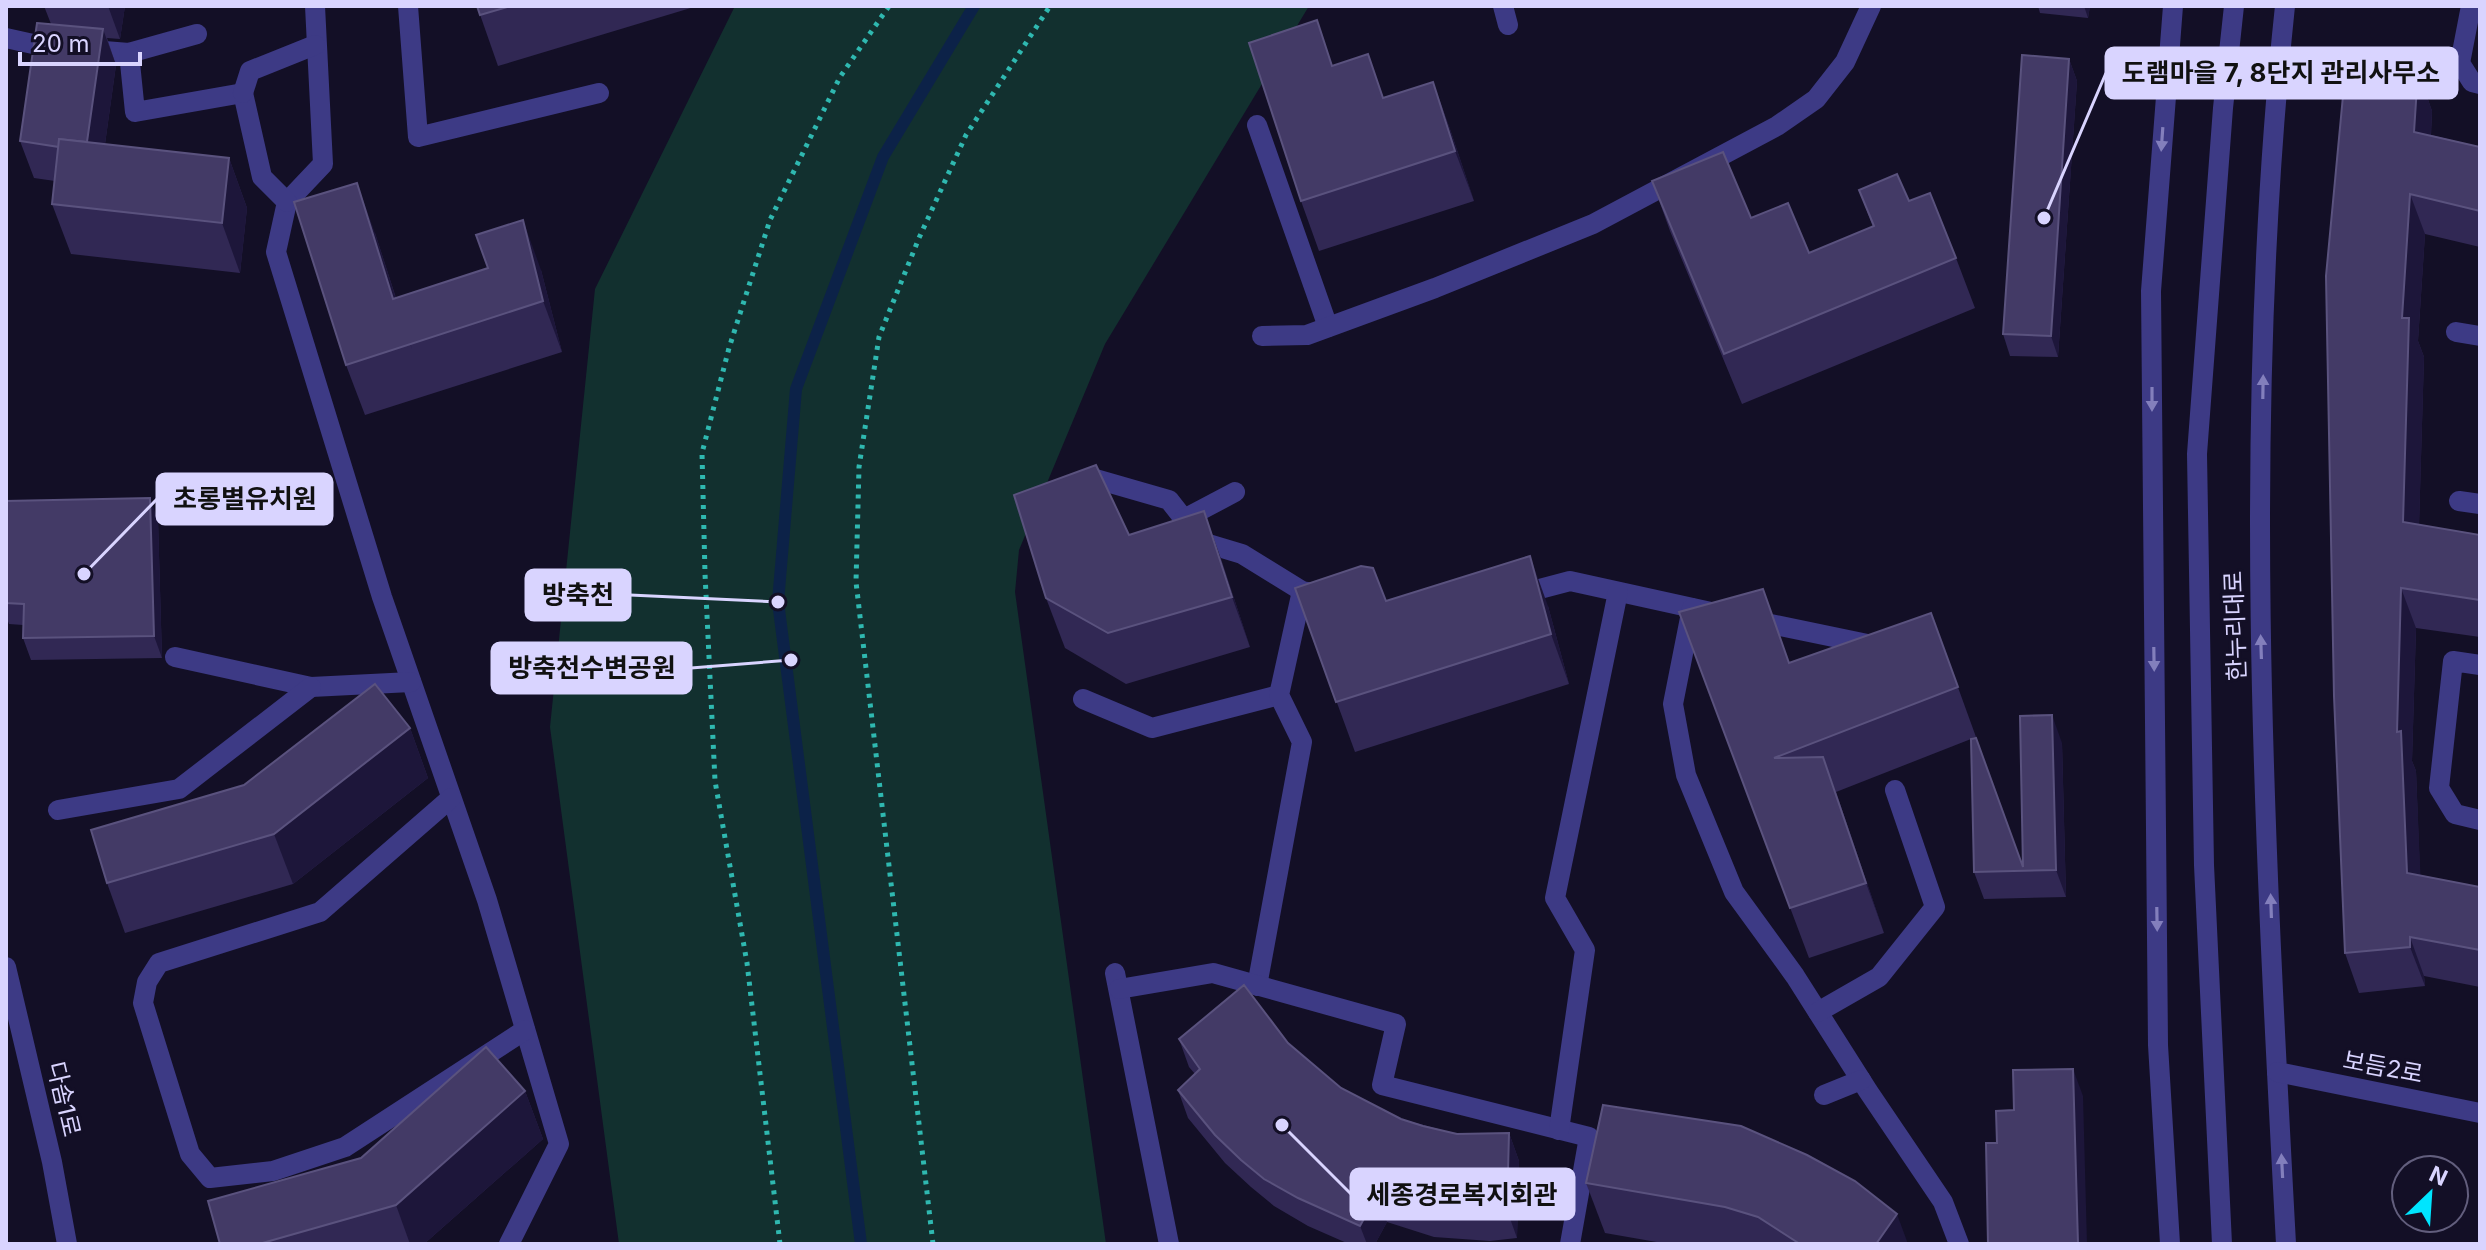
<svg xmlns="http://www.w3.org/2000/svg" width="2486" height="1250" font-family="Inter,'Noto Sans KR',sans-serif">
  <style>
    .green { fill: #12302f }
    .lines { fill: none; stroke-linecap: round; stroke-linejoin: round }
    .stream { stroke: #0c2248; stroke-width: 12 }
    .path { stroke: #2fb8b0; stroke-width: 5; stroke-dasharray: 4 6; stroke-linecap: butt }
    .service { stroke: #3d3a85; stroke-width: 20 }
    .tertiary { stroke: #3d3a85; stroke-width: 20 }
    .wall { fill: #312854 }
    .shaded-wall { fill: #1d163a }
    .building { fill: #433a66; stroke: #5a527e; stroke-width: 2 }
    .oneway { fill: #837fbc }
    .labels { text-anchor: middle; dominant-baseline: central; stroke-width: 6; stroke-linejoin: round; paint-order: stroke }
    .street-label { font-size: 24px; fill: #d9d4ff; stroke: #130f26 }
    .leader { fill: none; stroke: #d9d4ff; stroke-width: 3 }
    .callout-dot { fill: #d9d4ff; stroke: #130f26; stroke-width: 3 }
    .callout { fill: #d9d4ff; stroke: #d9d4ff; stroke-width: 3 }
    .callout-label { font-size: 26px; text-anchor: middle; font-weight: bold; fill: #111 }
  </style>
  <rect width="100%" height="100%" fill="#130f26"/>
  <path class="green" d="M735 6H1309L1105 344 1019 550 1015 592 1106 1244H619L550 727 595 289Z"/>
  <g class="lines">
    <path class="stream" d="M861 1244 778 602 796 389 883 157 974 6"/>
    <g class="path">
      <path d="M780 1244 747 963 715 781 705 574 702 453 729 348 770 220 840 77 889 6"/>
      <path d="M933 1244 856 582 859 467 879 337 919 238 966 135 1050 6"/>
    </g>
    <g class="service">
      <path d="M315 6 323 164 287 202 276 252 382 597 487 900 559 1144 509 1244"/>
      <path d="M408 6 418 137 599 93"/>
      <path d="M1503 6 1508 25"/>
      <path d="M2471 6 2460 63 2472 82 2480 84"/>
      <path d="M6 38 42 46 129 53 197 34"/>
      <path d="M129 53 135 112 243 93 262 177 287 202"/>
      <path d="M243 93 250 71 315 45"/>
      <path d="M1257 125 1328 327"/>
      <path d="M2456 332 2480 336"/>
      <path d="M1262 336 1307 335 1435 288 1593 224 1777 126 1816 99 1845 62 1871 6"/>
      <path d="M1096 479 1169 500 1202 542 1242 554 1302 591 1320 594"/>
      <path d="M2459 501 2480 504"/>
      <path d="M1184 519 1235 492"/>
      <path d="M1517 595 1570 581 1720 614"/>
      <path d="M1692 608 1673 704 1686 775 1734 892 1795 976 1868 1091 1943 1202 1959 1244"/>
      <path d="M1751 620 1877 646"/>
      <path d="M175 657 311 687 411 682"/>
      <path d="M2480 665 2453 661 2439 788 2455 814 2480 820"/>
      <path d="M1083 699 1152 728 1279 695"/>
      <path d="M451 798 320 912 159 963 147 982 143 1003 190 1154 210 1178 273 1171 345 1147 525 1030"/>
      <path d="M58 810 179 789 311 687"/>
      <path d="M1115 973 1169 1244"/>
      <path d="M1257 986 1302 742 1279 695 1302 591"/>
      <path d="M1119 989 1213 973 1396 1024 1382 1085 1589 1137 1570 1244"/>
      <path d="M1818 1012 1879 977 1935 907 1895 790"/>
      <path d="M1824 1095 1861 1080"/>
      <path d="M1559 1130 1585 950 1555 898 1618 592"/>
      <path d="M2222 1244 2204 865 2197 454 2223 108 2234 6"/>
    </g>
    <g class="tertiary">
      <path d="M2285 6C2241 417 2264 832 2286 1244"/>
      <path d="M6 967 52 1162 67 1244"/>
      <path d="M2277 1072 2480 1113"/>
      <path d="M2170 1244 2158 1045 2151 291 2173 6"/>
    </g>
  </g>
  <g class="wall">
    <path d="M44 6H125L120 39 107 38 116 65 105 144 229 158 247 208 240 273 71 254 52 204 55 181 34 178 20 141 51 24Z"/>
    <path d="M477 6H694V7L498 66Z"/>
    <path d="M2038 6H2090L2088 18 2040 13Z"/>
    <path d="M2069 59 2077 81 2058 357 2010 356 2003 334Z"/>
    <path d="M1333 65 1384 98 1433 82 1451 132 1474 201 1319 251 1301 201Z"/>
    <path d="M2418 71 2432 111 2431 135 2480 147V247L2425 234 2418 341 2424 357 2419 525 2480 535V637L2416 628 2412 761 2416 771 2420 875 2480 887V987L2424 976 2425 986 2359 993 2345 953Z"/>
    <path d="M1652 181 1751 218 1809 253 1873 227 1859 190 1909 201 1956 258 1975 308 1742 404 1670 231Z"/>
    <path d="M375 233 396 298 541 270 562 352 365 415 346 365Z"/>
    <path d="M6 501 158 520 162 658 31 660 23 638V625L9 624 6 616Z"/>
    <path d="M1204 511 1222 562 1250 647 1126 684 1065 648 1046 598 1129 535Z"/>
    <path d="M1295 588 1386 601 1548 606 1569 684 1355 752Z"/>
    <path d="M1679 612 1789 663 1931 613 1976 737 1972 738 2023 867 2062 743 2066 897 1984 899 1974 872 1971 739 1836 792 1884 933 1809 958Z"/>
    <path d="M410 728 428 778 293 884 125 933 107 883 244 785Z"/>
    <path d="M1179 1039 1288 1043 1341 1088 1401 1119 1457 1134 1509 1133 1519 1161 1517 1238 1490 1241 1434 1237 1387 1222 1375 1244H1349L1308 1226 1274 1206 1251 1187 1225 1163 1188 1118 1178 1090 1195 1074 1189 1067Z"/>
    <path d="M525 1091 543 1139 424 1244H220L361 1158Z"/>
    <path d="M1603 1105 1908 1244H1668L1605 1233 1586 1183Z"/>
  </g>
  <g class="shaded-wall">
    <path d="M108 6H125L120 39Z"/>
    <path d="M2084 6H2090L2088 18Z"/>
    <path d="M103 29 116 65 99 187 86 150Z"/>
    <path d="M2069 59 2077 81 2058 357 2051 336Z"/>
    <path d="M2418 71 2432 111 2429 171 2414 132Z"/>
    <path d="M1433 82 1451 132 1474 201 1455 151Z"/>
    <path d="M229 158 247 208 240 273 222 223Z"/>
    <path d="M357 183 375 233 412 349 393 299Z"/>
    <path d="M2410 194 2425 234 2418 341 2424 357 2418 562 2403 522 2402 318Z"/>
    <path d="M523 220 541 270 562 352 543 301Z"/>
    <path d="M150 498 158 520 162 658 154 636Z"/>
    <path d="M1204 511 1222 562 1250 647 1232 597Z"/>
    <path d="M1530 556 1548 606 1569 684 1551 634Z"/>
    <path d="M2401 588 2416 628 2412 761 2416 771 2422 912 2407 873 2397 732Z"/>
    <path d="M2052 715 2062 743 2066 897 2056 870Z"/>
    <path d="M410 728 428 778 293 884 274 834Z"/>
    <path d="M1823 757 1841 807 1884 933 1866 883Z"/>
    <path d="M2410 937 2424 976 2425 986 2410 947Z"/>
    <path d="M2073 1069 2083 1096 2087 1244H2078Z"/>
    <path d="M525 1091 543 1139 424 1244H410L396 1205Z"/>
    <path d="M1509 1133 1519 1161 1517 1238 1507 1210Z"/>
    <path d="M1377 1195 1387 1222 1375 1244H1367L1360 1226Z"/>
    <path d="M1897 1214 1908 1244H1876Z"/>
  </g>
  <g class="building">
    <path d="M477 6H511L480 15Z"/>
    <path d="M1317 20 1332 66 1368 54 1383 98 1433 82 1455 151 1301 201 1249 43Z"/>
    <path d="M37 23 103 29 87 142 59 139V147L20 141Z"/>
    <path d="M2022 55 2069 59 2051 336 2003 334Z"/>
    <path d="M2346 64 2418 71 2414 132 2480 147V211L2410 194 2402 318H2409L2403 522 2480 535V600L2401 588 2397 732 2401 731 2407 873 2480 887V950L2410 937V947L2345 953 2334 696 2326 276Z"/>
    <path d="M59 139 229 158 222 223 52 204Z"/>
    <path d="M1723 152 1751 218 1788 203 1809 253 1874 226 1859 190 1897 174 1909 201 1930 193 1956 258 1724 354 1652 181Z"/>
    <path d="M357 183 393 299 488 268 476 235 523 220 543 301 346 365 294 202Z"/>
    <path d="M1096 465 1129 535 1204 511 1232 597 1108 633 1046 598 1014 495Z"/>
    <path d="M150 498 154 636 23 638 24 604 6 603V501Z"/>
    <path d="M1530 556 1551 634 1336 702 1295 588 1361 566 1373 568 1386 601Z"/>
    <path d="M1763 589 1789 663 1931 613 1958 687 1774 758 1823 757 1866 883 1790 908 1679 612Z"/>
    <path d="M375 684 410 728 274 834 107 883 91 830 244 785Z"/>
    <path d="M2052 715 2056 870 1974 872 1971 739 1976 738 2023 867 2020 716Z"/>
    <path d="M1244 985 1288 1043 1341 1088 1401 1119 1423 1126 1457 1134 1509 1133 1507 1210 1480 1214 1424 1209 1377 1195 1360 1226 1298 1198 1264 1179 1241 1160 1215 1135 1178 1090 1200 1069 1179 1039Z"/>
    <path d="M486 1047 525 1091 396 1205 259 1244H220L208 1201 361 1158Z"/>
    <path d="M2073 1069 2078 1244H1988L1986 1143H1997L1996 1111 2014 1110 2013 1070Z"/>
    <path d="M1603 1105 1741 1126 1807 1155 1855 1181 1897 1214 1876 1244H1800L1758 1217 1725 1207 1586 1183Z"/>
  </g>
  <defs><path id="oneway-solid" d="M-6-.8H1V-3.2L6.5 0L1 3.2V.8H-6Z" transform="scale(2)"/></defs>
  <g class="oneway">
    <use href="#oneway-solid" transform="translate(2162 139) rotate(94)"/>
    <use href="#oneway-solid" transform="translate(2263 387) rotate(-89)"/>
    <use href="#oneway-solid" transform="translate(2152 399) rotate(90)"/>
    <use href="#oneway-solid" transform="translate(2261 647) rotate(-92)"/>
    <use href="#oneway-solid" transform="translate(2154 659) rotate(89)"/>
    <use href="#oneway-solid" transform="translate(2271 906) rotate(-92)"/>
    <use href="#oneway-solid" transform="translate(2157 919) rotate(89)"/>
    <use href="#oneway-solid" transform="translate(2282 1166) rotate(-93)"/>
  </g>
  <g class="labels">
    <g class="street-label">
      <text transform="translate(2235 626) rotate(-92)">한누리대로</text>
      <text transform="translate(2383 1067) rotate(11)">보듬2로</text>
      <text transform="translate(64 1099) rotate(77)">다솜1로</text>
    </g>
  </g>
  <path class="leader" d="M2044 218L2106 73M84 574L157 499M778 602L630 595M791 660L691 668M1282 1125L1351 1194"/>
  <g class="callout-dot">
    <circle cx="2044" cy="218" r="8"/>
    <circle cx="84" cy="574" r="8"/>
    <circle cx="778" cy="602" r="8"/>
    <circle cx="791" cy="660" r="8"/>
    <circle cx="1282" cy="1125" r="8"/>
  </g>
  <g class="callout">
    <rect x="2106" y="48" width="351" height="50" rx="8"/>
    <rect x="157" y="474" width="175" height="50" rx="8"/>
    <rect x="526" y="570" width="104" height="50" rx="8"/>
    <rect x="492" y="643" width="199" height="50" rx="8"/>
    <rect x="1351" y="1169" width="223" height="50" rx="8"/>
  </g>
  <g class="callout-label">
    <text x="2281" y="82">도램마을 7, 8단지 관리사무소</text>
    <text x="245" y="508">초롱별유치원</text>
    <text x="578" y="604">방축천</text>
    <text x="592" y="677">방축천수변공원</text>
    <text x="1462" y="1204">세종경로복지회관</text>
  </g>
  <rect width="2486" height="1250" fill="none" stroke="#d9d4ff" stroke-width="16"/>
  <g transform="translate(2430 1194) rotate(25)"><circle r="38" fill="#130f26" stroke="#625e7d" stroke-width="2"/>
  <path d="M0-6L14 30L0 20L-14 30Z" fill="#00e5ff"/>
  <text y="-12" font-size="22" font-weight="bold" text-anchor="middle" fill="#d9d4ff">N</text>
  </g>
  <path d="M20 52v12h120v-12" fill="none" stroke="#d9d4ff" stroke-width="4"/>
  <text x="32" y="52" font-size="24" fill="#d9d4ff" stroke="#130f26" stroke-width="6" paint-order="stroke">20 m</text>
</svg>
